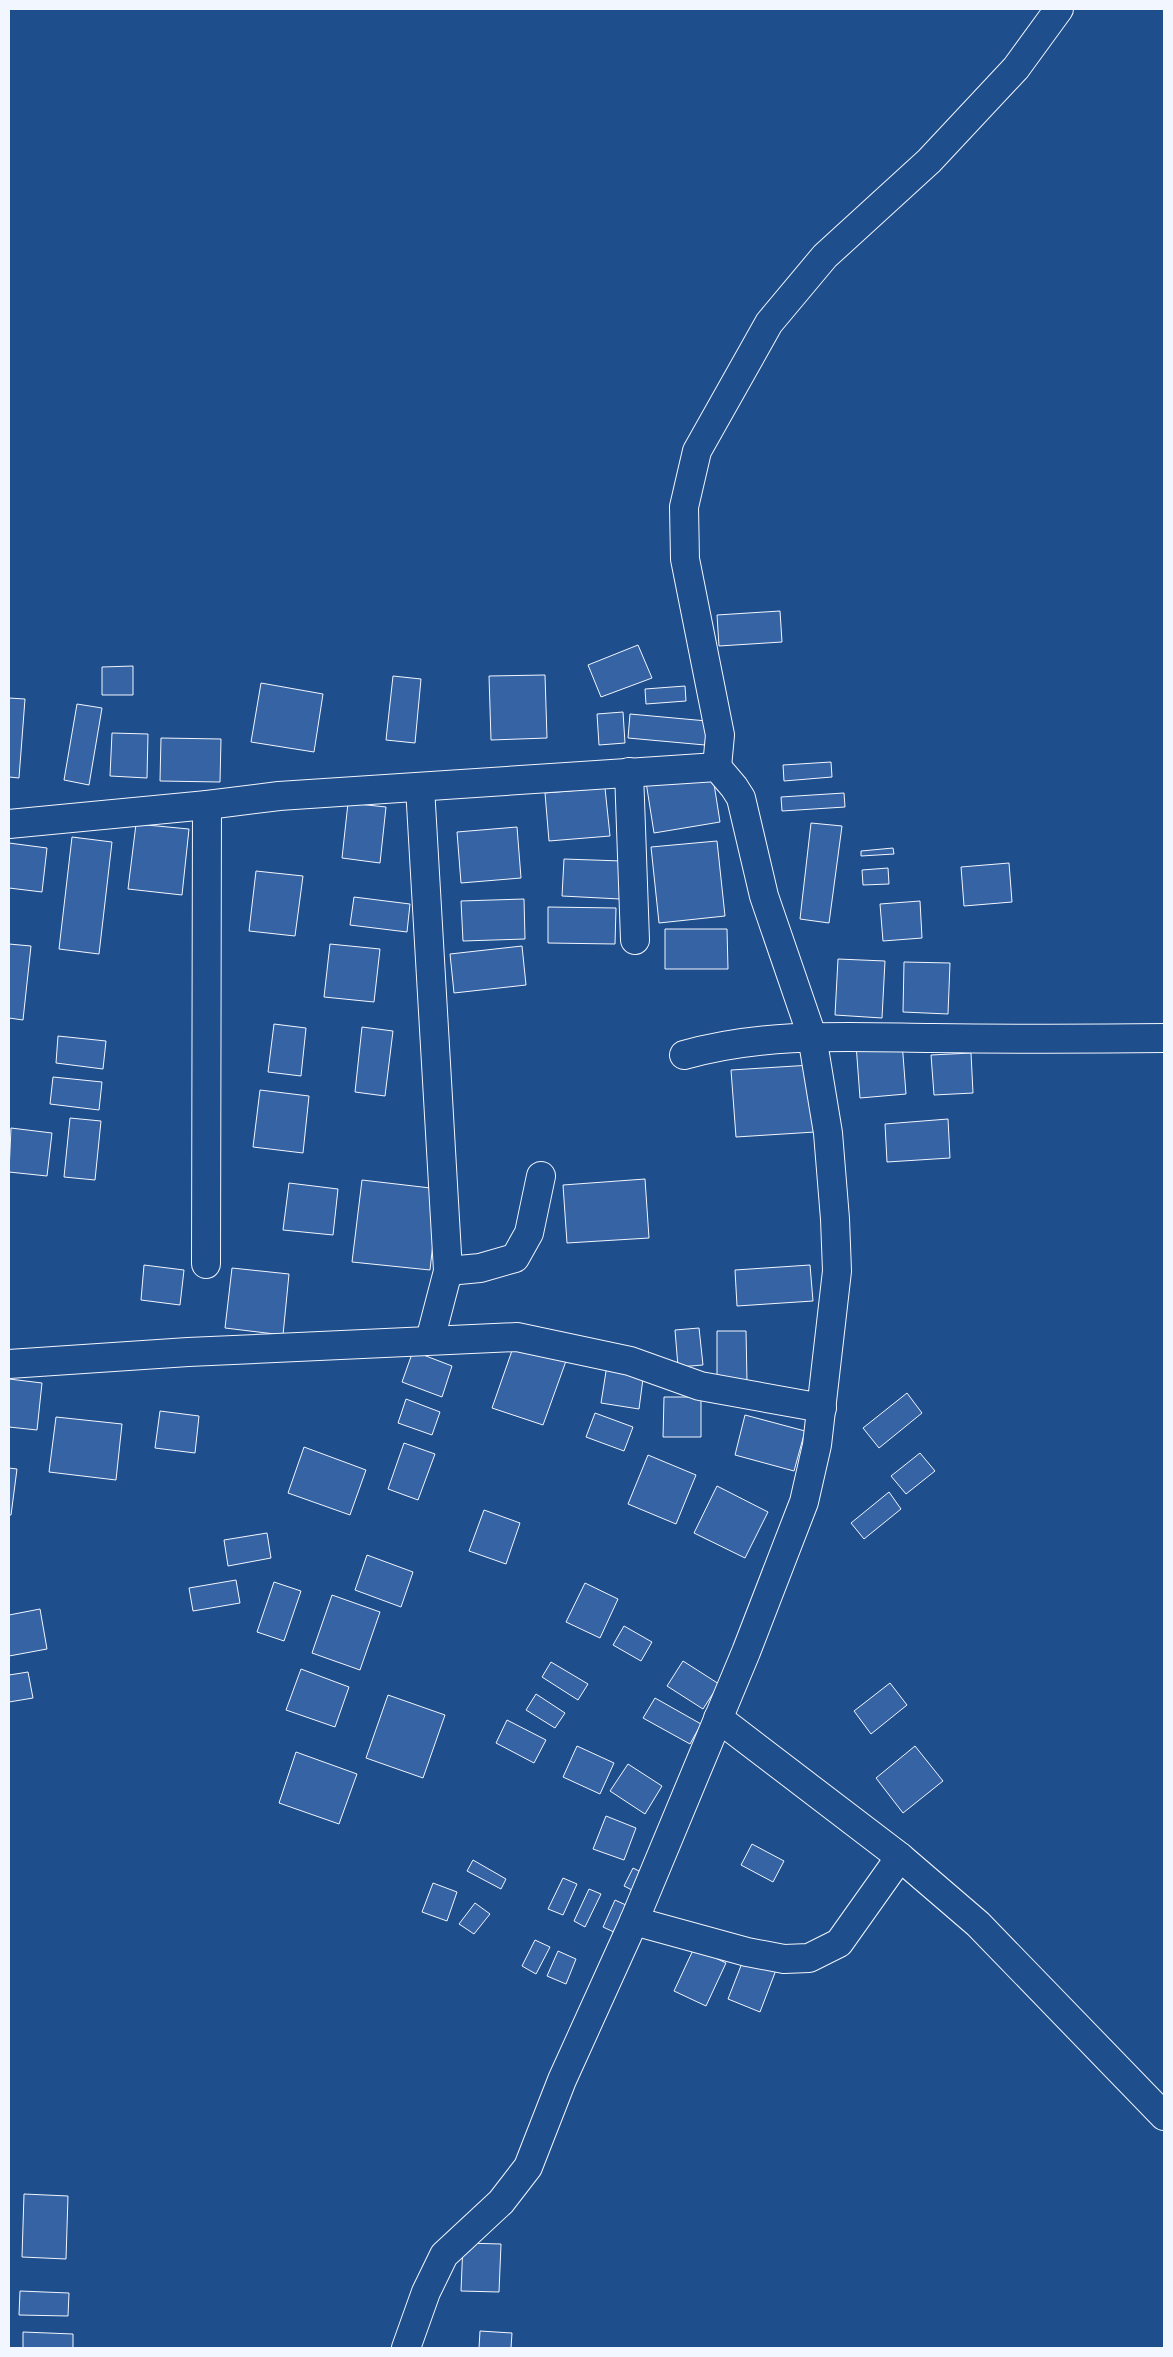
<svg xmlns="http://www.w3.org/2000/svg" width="1173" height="2357" font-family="'IBM Plex Serif',serif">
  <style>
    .building { fill: #3563a3; stroke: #f2f6ff }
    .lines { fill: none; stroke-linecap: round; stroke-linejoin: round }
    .minor-casing { stroke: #f2f6ff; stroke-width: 30 }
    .minor { stroke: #1f4e8c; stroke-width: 28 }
  </style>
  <rect width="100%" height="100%" fill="#1f4e8c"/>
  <g class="building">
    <path d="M780 611 782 642 719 646 717 615Z"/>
    <path d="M638 645 652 678 601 697 588 665Z"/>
    <path d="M133 666V695H102V667Z"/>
    <path d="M545 675 547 738 491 740 489 676Z"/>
    <path d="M393 676 421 679 415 743 386 740Z"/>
    <path d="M261 683 323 694 314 752 251 742Z"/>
    <path d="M685 686 686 701 646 704 645 689Z"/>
    <path d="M9 698 25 699 19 778 9 777Z"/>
    <path d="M77 704 102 708 89 785 64 780Z"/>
    <path d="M623 712 625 743 599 745 597 714Z"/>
    <path d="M630 714 707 721 705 745 628 738Z"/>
    <path d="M112 733 148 734 147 778 110 776Z"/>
    <path d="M161 738 221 739 220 782 160 781Z"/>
    <path d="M831 762 832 777 784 781 783 765Z"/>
    <path d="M712 771 720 822 654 833 646 782Z"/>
    <path d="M605 788 610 836 549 841 545 793Z"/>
    <path d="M844 793 845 807 782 811 781 797Z"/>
    <path d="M348 803 386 807 380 863 342 858Z"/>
    <path d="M811 823 842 826 829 923 800 919Z"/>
    <path d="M136 824 189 829 182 895 128 889Z"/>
    <path d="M517 827 521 878 461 883 457 832Z"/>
    <path d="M72 837 112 842 99 954 59 949Z"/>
    <path d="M717 841 725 916 659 923 651 847Z"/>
    <path d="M9 843 47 848 42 892 9 888Z"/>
    <path d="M893 848 894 854 861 856V851Z"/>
    <path d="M564 859 622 861 620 899 562 896Z"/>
    <path d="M1009 863 1012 902 964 906 961 867Z"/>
    <path d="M888 868 889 884 863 885 862 870Z"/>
    <path d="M256 871 303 876 295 936 249 931Z"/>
    <path d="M354 897 410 904 407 932 350 925Z"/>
    <path d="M524 899 525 939 463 941 461 901Z"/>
    <path d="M920 901 922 938 883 941 880 904Z"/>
    <path d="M548 907 616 908 615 944 548 943Z"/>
    <path d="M665 929H727L728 969H665Z"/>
    <path d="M9 944 31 946 23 1020 9 1018Z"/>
    <path d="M330 944 380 949 374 1002 324 997Z"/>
    <path d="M522 946 526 985 454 993 450 954Z"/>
    <path d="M838 959 885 961 882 1018 835 1015Z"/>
    <path d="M904 962 950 963 948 1014 903 1012Z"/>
    <path d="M274 1024 306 1028 301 1076 268 1072Z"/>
    <path d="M362 1027 393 1031 385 1096 355 1092Z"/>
    <path d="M58 1036 106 1041 103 1069 56 1063Z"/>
    <path d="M902 1042 906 1094 860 1098 856 1044Z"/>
    <path d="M971 1053 973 1093 934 1095 931 1055Z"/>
    <path d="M811 1065 815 1132 736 1137 731 1070Z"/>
    <path d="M53 1077 102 1082 99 1110 50 1104Z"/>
    <path d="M260 1090 309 1096 303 1153 253 1147Z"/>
    <path d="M70 1118 101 1121 95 1180 64 1177Z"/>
    <path d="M948 1119 950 1158 887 1162 885 1124Z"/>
    <path d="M11 1128 52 1133 47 1176 9 1172Z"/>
    <path d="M645 1179 649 1238 567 1243 563 1185Z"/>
    <path d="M362 1180 439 1189 430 1270 352 1262Z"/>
    <path d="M289 1183 338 1189 333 1235 283 1230Z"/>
    <path d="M144 1265 184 1270 180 1305 141 1300Z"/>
    <path d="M810 1265 813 1301 737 1306 735 1270Z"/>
    <path d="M232 1268 289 1274 283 1335 225 1328Z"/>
    <path d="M699 1328 703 1365 678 1367 675 1330Z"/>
    <path d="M717 1331H746L747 1381H717Z"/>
    <path d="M515 1342 566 1361 543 1425 492 1408Z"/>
    <path d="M413 1351 452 1366 442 1397 402 1382Z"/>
    <path d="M607 1365 644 1371 639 1409 601 1403Z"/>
    <path d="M9 1379 42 1383 37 1430 9 1427Z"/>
    <path d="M907 1393 922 1413 879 1448 863 1428Z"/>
    <path d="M664 1397H701V1437H663Z"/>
    <path d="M406 1399 440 1412 432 1435 398 1423Z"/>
    <path d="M160 1411 199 1416 195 1453 155 1448Z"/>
    <path d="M595 1413 633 1427 624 1451 586 1437Z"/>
    <path d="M745 1415 805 1431 794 1471 735 1455Z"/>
    <path d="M56 1417 122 1424 116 1480 49 1472Z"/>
    <path d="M404 1443 435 1454 418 1500 388 1489Z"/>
    <path d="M304 1447 366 1470 350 1515 288 1493Z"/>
    <path d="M920 1453 935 1471 906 1494 891 1476Z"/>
    <path d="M648 1455 696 1475 676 1524 628 1504Z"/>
    <path d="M9 1468 17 1469 11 1515H9Z"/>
    <path d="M717 1486 768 1512 745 1558 694 1533Z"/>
    <path d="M889 1492 901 1509 864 1539 851 1523Z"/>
    <path d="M484 1510 520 1523 506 1564 469 1551Z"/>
    <path d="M267 1533 271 1558 228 1566 224 1540Z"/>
    <path d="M367 1555 413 1572 401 1607 355 1590Z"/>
    <path d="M236 1580 240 1603 193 1611 189 1588Z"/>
    <path d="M274 1582 301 1591 284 1641 257 1632Z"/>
    <path d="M585 1583 618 1599 600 1638 566 1622Z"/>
    <path d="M332 1595 380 1612 360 1670 312 1653Z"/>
    <path d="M40 1609 47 1649 9 1656V1615Z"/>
    <path d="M624 1626 652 1642 641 1661 613 1645Z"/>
    <path d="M683 1661 719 1684 703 1709 667 1686Z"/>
    <path d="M551 1662 588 1684 578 1700 542 1677Z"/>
    <path d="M301 1669 349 1687 335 1727 286 1710Z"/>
    <path d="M28 1672 33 1698 9 1702V1675Z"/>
    <path d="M890 1683 907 1705 871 1734 854 1711Z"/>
    <path d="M536 1694 565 1713 555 1728 526 1710Z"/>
    <path d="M388 1695 445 1715 423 1778 366 1758Z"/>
    <path d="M655 1698 701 1724 690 1744 643 1718Z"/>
    <path d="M507 1720 546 1740 534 1763 496 1743Z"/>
    <path d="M577 1746 614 1763 600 1794 563 1777Z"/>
    <path d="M915 1746 943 1781 903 1813 876 1778Z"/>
    <path d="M296 1752 357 1774 339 1824 279 1803Z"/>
    <path d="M628 1764 662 1786 645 1814 610 1791Z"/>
    <path d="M606 1816 636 1828 624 1860 593 1849Z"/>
    <path d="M752 1844 784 1861 773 1882 741 1865Z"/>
    <path d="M473 1860 506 1879 501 1889 467 1871Z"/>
    <path d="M633 1868 647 1875 638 1893 624 1886Z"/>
    <path d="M563 1878 577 1884 563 1915 548 1909Z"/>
    <path d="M433 1883 457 1892 447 1921 422 1912Z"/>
    <path d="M589 1889 601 1894 585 1927 574 1921Z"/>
    <path d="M615 1900 628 1906 616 1933 603 1927Z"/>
    <path d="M475 1903 490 1914 474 1934 459 1924Z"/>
    <path d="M535 1940 550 1947 536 1974 522 1966Z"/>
    <path d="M694 1948 726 1963 706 2006 674 1991Z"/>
    <path d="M558 1951 576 1959 566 1984 547 1976Z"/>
    <path d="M744 1958 776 1970 760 2012 728 1999Z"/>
    <path d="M24 2194 68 2196 66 2259 22 2257Z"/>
    <path d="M463 2243 501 2244 499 2292 461 2291Z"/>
    <path d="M20 2291 69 2293 68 2316 19 2315Z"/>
    <path d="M480 2331 512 2333 511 2348H479Z"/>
    <path d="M23 2332 73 2334V2348H23Z"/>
  </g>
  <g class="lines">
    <g class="minor-casing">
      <g id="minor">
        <path d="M717 767 720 735 685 559 684 507 697 451 769 323 825 256 929 161 1016 68 1059 9"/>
        <path d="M629 772 635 940"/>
        <path d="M420 787 448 1271 430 1340"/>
        <path d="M9 824 207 805 279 796 717 767 734 787 741 798 764 896 812 1036 828 1133 835 1219 837 1271 817 1445 804 1502 746 1652 634 1921 562 2080 528 2167 501 2202 444 2255 426 2292 406 2348"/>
        <path d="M684 1055C765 1032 849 1037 933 1038 1010 1039 1087 1039 1164 1038"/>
        <path d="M206 1264 207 805"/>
        <path d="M448 1271 480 1268 515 1258 529 1233 541 1176"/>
        <path d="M9 1364 188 1352 517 1337 630 1361 700 1386 822 1408"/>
        <path d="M718 1718 900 1857 978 1924 1164 2116"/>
        <path d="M634 1921 747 1952 784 1959 809 1958 839 1943 900 1857"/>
      </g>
    </g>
    <use href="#minor" class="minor"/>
  </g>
  <rect width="1173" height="2357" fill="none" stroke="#f2f6ff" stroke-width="20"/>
</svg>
